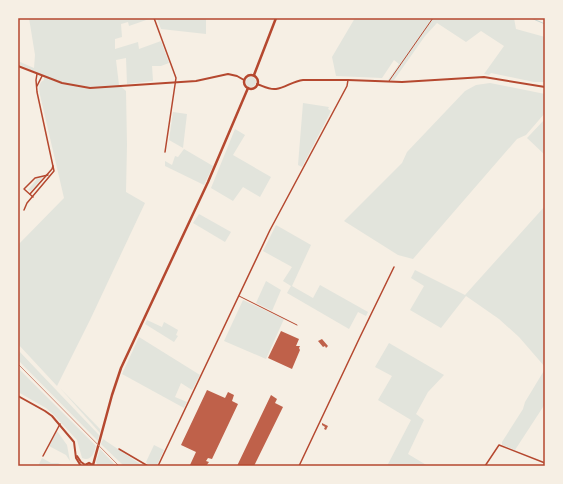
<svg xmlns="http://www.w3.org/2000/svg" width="563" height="484" font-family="'Archivo Narrow',sans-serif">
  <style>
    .green { fill: #e2e4dc }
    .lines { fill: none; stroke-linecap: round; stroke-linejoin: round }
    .stream { stroke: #c9d6d2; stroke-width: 1 }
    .building { fill: #bf614a }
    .service { stroke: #b5482f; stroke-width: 1 }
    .minor { stroke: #b5482f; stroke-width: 1.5 }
    .tertiary { stroke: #b5482f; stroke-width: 2 }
    .primary { stroke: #b5482f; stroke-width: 2.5 }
    .rail { stroke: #cf8b77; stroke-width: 1 }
    .neatline { fill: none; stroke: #b5482f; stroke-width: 1.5 }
  </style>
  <rect width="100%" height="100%" fill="#f6efe4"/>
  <g class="green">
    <path d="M29 18H152L129 26 128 22 121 24 122 37 115 39V49L138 42 139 49 161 41 169 63 161 66H152L153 81 127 84 126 58 116 60 119 85 126 91 127 145 126 192 145 203 90 320 57 386 18 344V245L64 198 40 95C39 89 38 83 44 80V76L18 64V61L34 68 35 55Z"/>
    <path d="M157 18H206V34L161 29Z"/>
    <path d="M355 18H514L516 29 545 37V82H534L491 73 489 75 484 74 504 46 481 31 466 42 437 23 425 36 394 80H388L399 64 394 60 382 78 336 76 332 57Z"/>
    <circle cx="251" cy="82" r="5"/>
    <path d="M490 83 545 94V113L526 135 517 139 413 259 398 255 344 221 402 163 407 152 465 91 476 85Z"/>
    <path d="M303 103 329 107 328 109 331 111 302 167 298 165Z"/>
    <path d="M173 112 187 114 183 148 169 140Z"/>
    <path d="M545 119V155L527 138Z"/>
    <path d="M235 129 245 135 233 155 271 177 260 197 243 187 233 201 211 188Z"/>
    <path d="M184 149 213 166 204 185 165 166V161L172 165 175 156 178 157Z"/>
    <path d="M43 177 31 191 28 190 37 179Z"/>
    <path d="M545 206V367L519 337 499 319 466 296 441 328 410 310 424 286 411 278 415 270 465 295Z"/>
    <path d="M199 214 231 232 225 242 193 223Z"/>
    <path d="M276 225 311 245 292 286 313 298 320 285 368 312 366 316 358 312 349 329 287 293 291 286 283 281 292 267 263 251Z"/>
    <path d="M266 281 281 290 272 311 256 303Z"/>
    <path d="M243 300 284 319 266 359 224 341Z"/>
    <path d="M147 320 162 327 164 322 178 330 176 335 178 336 174 342 145 324Z"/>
    <path d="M139 337 200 375 192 390 181 383 175 397 187 402 184 408 122 374Z"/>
    <path d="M389 343 444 375 428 392 416 414 424 420 408 454 428 466H387L411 420 378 400 392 376 375 367Z"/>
    <path d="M18 350 99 435 98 441 18 360Z"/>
    <path d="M18 368 96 446C94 453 91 462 82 458L77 440 54 415 46 408 18 392Z"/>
    <path d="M545 369V404L515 450 502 445V442L523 409 525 402Z"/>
    <path d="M60 388 100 429V433Z"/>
    <path d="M57 431 67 445 70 461 66 455 49 446Z"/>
    <path d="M103 439 143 466H124L101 444Z"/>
    <path d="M154 445 164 450 157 465H148L146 462Z"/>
    <path d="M100 449 116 466H98L96 462Z"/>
    <path d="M42 458 51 463H58L64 466H38Z"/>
  </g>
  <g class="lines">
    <g class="stream">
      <path d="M531 18 545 24"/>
      <path d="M18 353 19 355"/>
    </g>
  </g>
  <g class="building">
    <path d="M281 331 299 339 296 346H300L299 348 300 350 292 369 268 358Z"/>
    <path d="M322 339 328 346 326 348 325 346 323 347 318 341Z"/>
    <path d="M207 390 225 398 228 392 234 395 232 401 238 404 212 459 208 458 206 461 209 462 206 466H191L190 465 196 452 181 445Z"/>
    <path d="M271 395 277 399 275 403 283 407 254 466H237Z"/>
    <path d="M322 423 328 426 326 430 324 429 325 427 322 425Z"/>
  </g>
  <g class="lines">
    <g class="service">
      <path d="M389 81 433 18"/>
      <path d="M239 296 297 325"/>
    </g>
    <g class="minor">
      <path d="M154 18 176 78 165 152"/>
      <path d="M37 86 42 76"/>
      <path d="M30 194 52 169 53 166"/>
      <path d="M33 197 24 189 35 178 48 175"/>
      <path d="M24 210 27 203 54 171 37 92 36 80 37 74"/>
      <path d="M119 449 148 466"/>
      <path d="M43 456 60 424"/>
      <path d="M158 466 270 230 347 86 348 80"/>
      <path d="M299 466 360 337 394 267"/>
      <path d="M485 466 499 445 545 463"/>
    </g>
    <g class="tertiary">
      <path d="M18 66 62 83 90 88 196 81 228 74 237 76 244 80"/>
      <path d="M257 84C263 86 269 90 276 89 285 88 293 81 303 80H348L402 82 484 77 545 87"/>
      <path d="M18 396 45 411 52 416 74 442 76 458 81 466"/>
      <path d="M77 456 81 462 84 464"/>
    </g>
    <g class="primary">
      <path d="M254 75 276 18"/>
      <circle cx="251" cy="82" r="7"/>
      <path d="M93 465 112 395 121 368 208 182 248 88"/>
      <path d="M83 466 89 463 94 466"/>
    </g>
    <path class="rail" d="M18 364 119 466"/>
  </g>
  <rect width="563" height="484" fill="none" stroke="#f6efe4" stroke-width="38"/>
  <rect x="19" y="19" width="525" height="446" class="neatline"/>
</svg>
